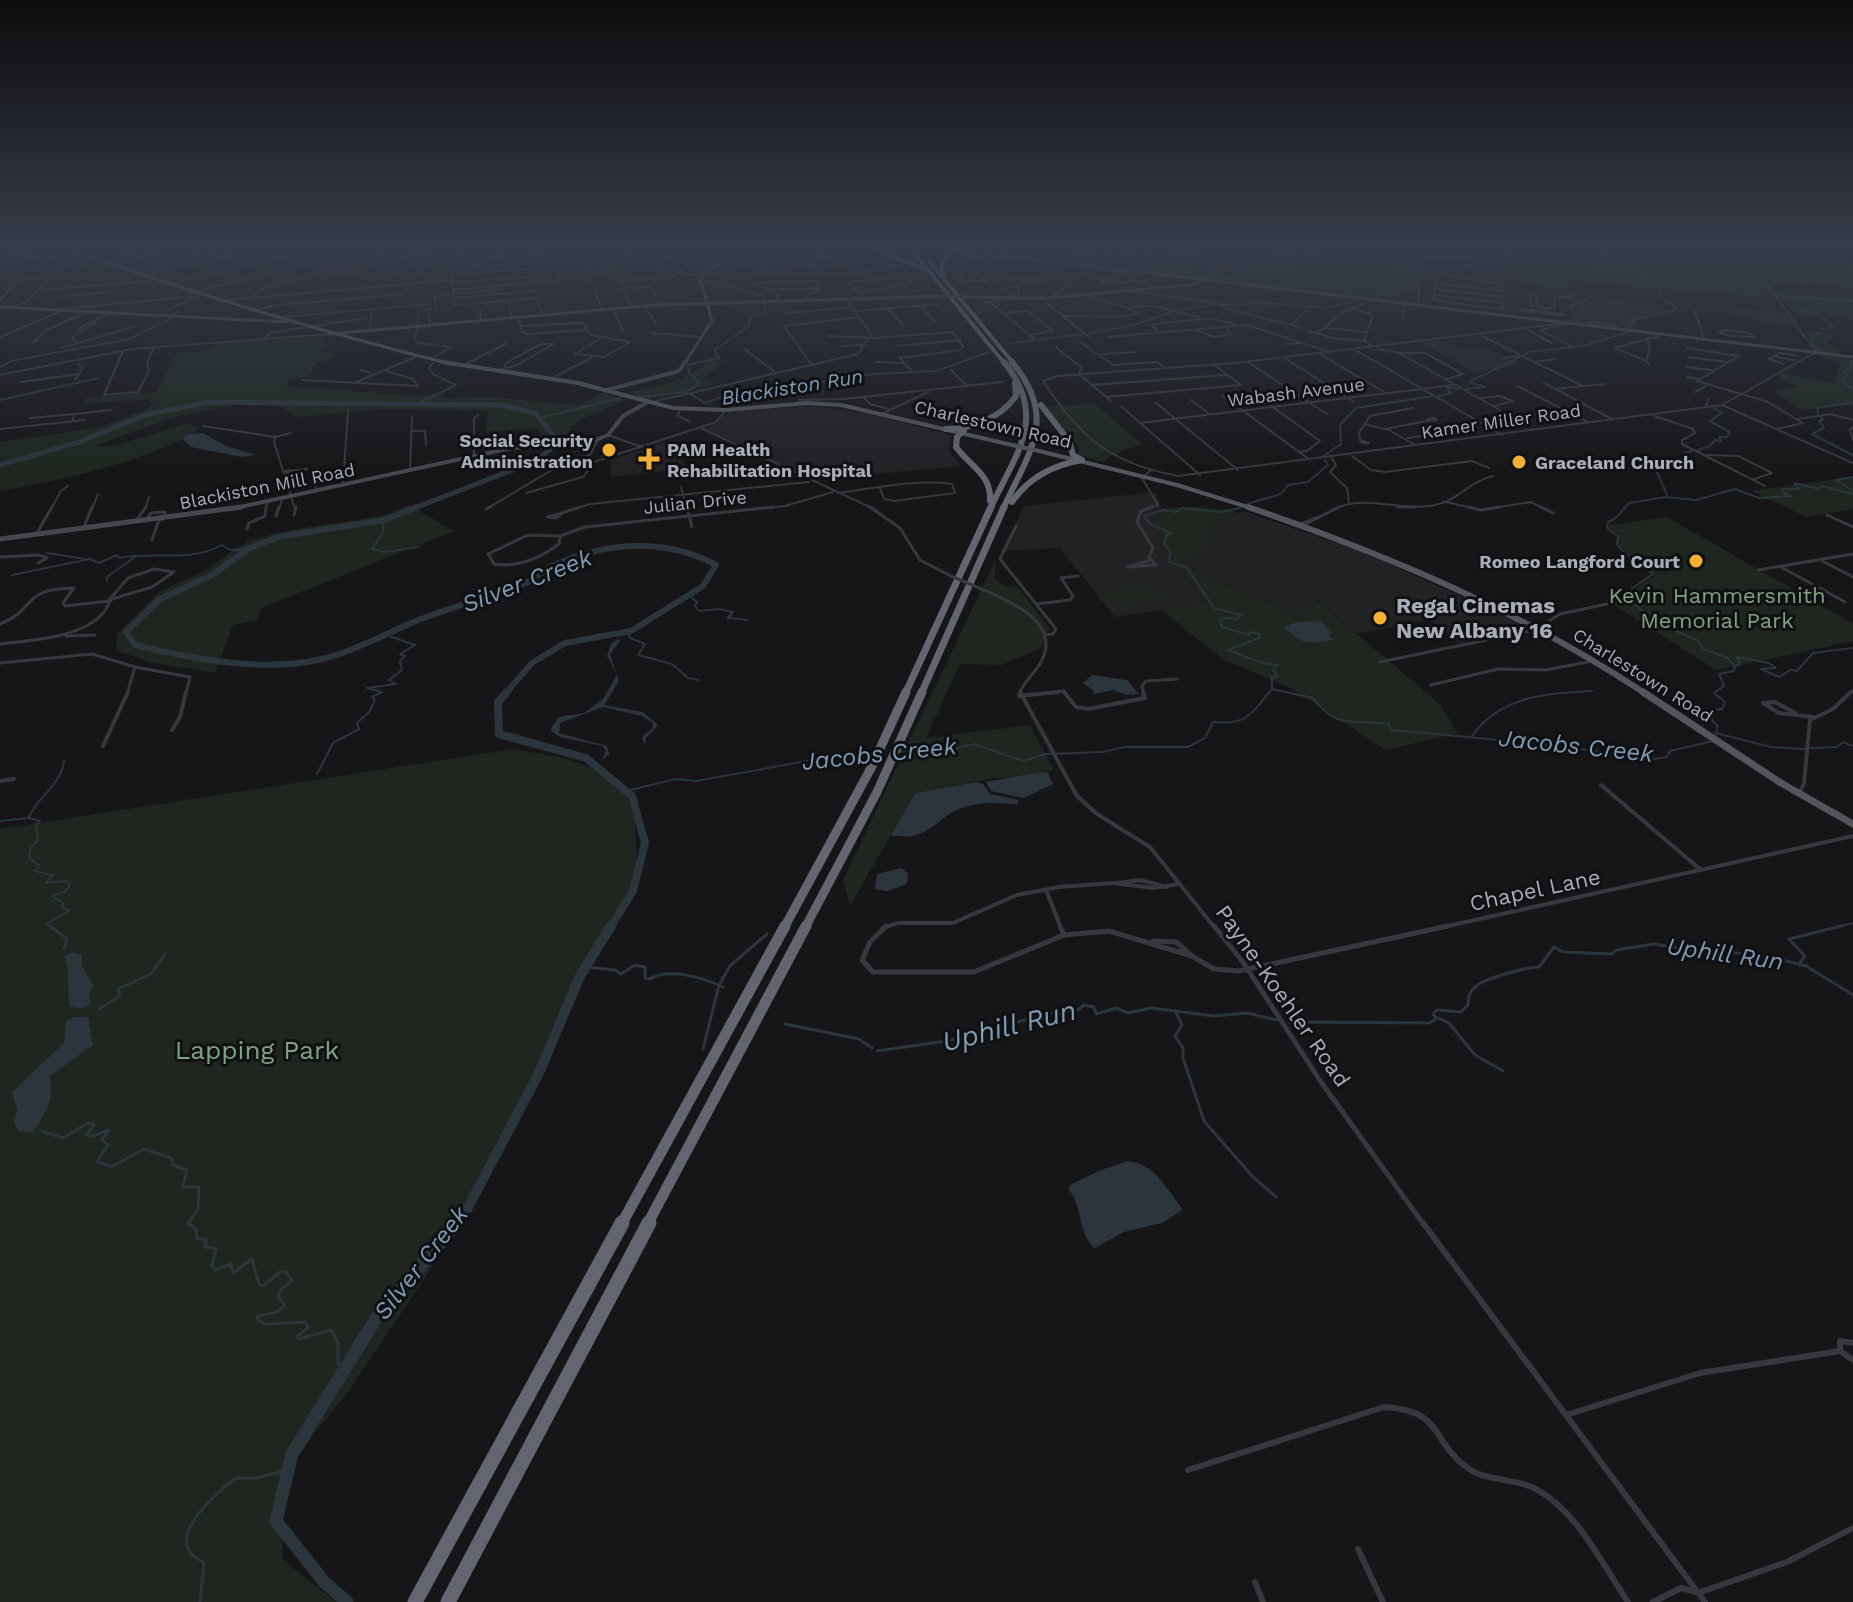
<svg xmlns="http://www.w3.org/2000/svg" width="1853" height="1602" font-family="'Work Sans',sans-serif">
  <style>
    .built { fill: #222225 }
    .green { fill: #1e261f }
    .water { fill: #2c353c }
    .lines { fill: none; stroke-linecap: round; stroke-linejoin: round }
    .stream-far1 { stroke: #2c353c; stroke-width: 2 }
    .stream { stroke: #2c353c; stroke-width: 3 }
    .river-far4 { stroke: #2c353c; stroke-width: 5 }
    .river-far3 { stroke: #2c353c; stroke-width: 6 }
    .river-far2 { stroke: #2c353c; stroke-width: 8 }
    .river-far1 { stroke: #2c353c; stroke-width: 10 }
    .river { stroke: #2c353c; stroke-width: 13 }
    .street-far4 { stroke: #37383d; stroke-width: 2 }
    .street-far3 { stroke: #37383d; stroke-width: 3 }
    .street-far2 { stroke: #37383d; stroke-width: 4 }
    .street-far1 { stroke: #37383d; stroke-width: 5 }
    .street { stroke: #37383d; stroke-width: 6 }
    .secondary-far2 { stroke: #45474d; stroke-width: 3 }
    .secondary-far1 { stroke: #45474d; stroke-width: 4 }
    .secondary { stroke: #45474d; stroke-width: 5 }
    .primary-far3 { stroke: #53555c; stroke-width: 3 }
    .primary-far2 { stroke: #53555c; stroke-width: 4 }
    .primary-far1 { stroke: #53555c; stroke-width: 6 }
    .primary { stroke: #53555c; stroke-width: 7 }
    .highway-far5 { stroke: #63666e; stroke-width: 4 }
    .highway-far4 { stroke: #63666e; stroke-width: 6 }
    .highway-far3 { stroke: #63666e; stroke-width: 7 }
    .highway-far2 { stroke: #63666e; stroke-width: 9 }
    .highway-far1 { stroke: #63666e; stroke-width: 11 }
    .highway { stroke: #63666e; stroke-width: 15 }
    .street-bridge { stroke: #37383d; stroke-width: 3 }
    .secondary-bridge { stroke: #45474d; stroke-width: 3 }
    .primary-bridge { stroke: #53555c; stroke-width: 4 }
    .poi-dot { fill: #f2b134; stroke: #111113; stroke-width: 3 }
    .labels { text-anchor: middle; dominant-baseline: central; stroke-width: 6; stroke-linejoin: round; paint-order: stroke }
    .far-street-label { font-size: 18px; fill: #a8adb8; stroke: #111113 }
    .far-poi-label { font-size: 18px; font-weight: bold; fill: #a8adb8; stroke: #111113; text-anchor: end }
    .far-water-label { font-size: 20px; font-style: italic; fill: #7f9bb3; stroke: #111113 }
    .park-label { font-size: 22px; fill: #7fa381; stroke: #111113 }
    .poi-label { font-size: 22px; font-weight: bold; fill: #a8adb8; stroke: #111113; text-anchor: start }
    .street-label { font-size: 22px; fill: #a8adb8; stroke: #111113 }
    .water-label { font-size: 24px; font-style: italic; fill: #7f9bb3; stroke: #111113 }
    .near-park-label { font-size: 26px; fill: #7fa381; stroke: #111113 }
    .near-water-label { font-size: 28px; font-style: italic; fill: #7f9bb3; stroke: #111113 }
  </style>
  <rect width="100%" height="100%" fill="#161618"/>
  <g class="built">
    <path d="M1037 248H1299L1398 264 1396 301 1039 259 1043 253Z"/>
    <path d="M338 257 368 271 341 278 297 266Z"/>
    <path d="M1606 298 1663 307 1655 316 1637 320 1632 330 1575 323 1579 302Z"/>
    <path d="M1730 308 1788 313 1797 327 1734 316Z"/>
    <path d="M1442 340 1459 348 1482 346 1520 365 1476 373 1419 342Z"/>
    <path d="M812 406 868 414 951 435 948 450 961 466 813 480 707 429 729 412Z"/>
    <path d="M671 440 687 469 611 477V460Z"/>
    <path d="M1156 492 1161 508 1160 541 1206 604 1115 617 1060 548 1002 551 1024 506Z"/>
    <path d="M1239 510 1364 552 1522 625 1523 629 1459 643 1430 620 1357 634 1316 599 1297 613 1195 573 1189 562 1205 531 1221 517 1240 513Z"/>
  </g>
  <g class="green">
    <path d="M1024 248 1095 249 1101 252 1100 263 1111 262 1109 252 1129 248 1127 251 1147 248 1144 251 1147 253C1160 248 1167 247 1180 253L1185 248H1270L1272 252 1268 257 1278 260 1273 266 1275 269 1256 272 1251 278 1273 281 1276 275 1281 274 1275 272 1285 257 1291 258 1283 269 1296 257 1292 254 1273 252 1272 248 1312 251 1306 257 1310 258 1303 260 1323 262 1327 256 1312 250 1421 268 1418 290H1398L1382 299 1209 278 1212 277 1210 271 1214 268 1215 272 1243 275 1245 268 1247 273 1243 277 1249 275 1248 267 1235 263 1246 257 1237 256 1238 259 1232 262 1223 260 1227 264 1242 267 1224 264 1221 267 1224 262 1188 258 1193 269H1209V275L1203 278 1137 270 1140 266 1134 265 1127 269 1038 258 1040 254 1023 253Z"/>
    <path d="M1701 248H1765L1853 264V287L1765 282 1773 295 1752 296 1571 281 1563 285 1562 289 1516 282 1506 252 1585 257 1604 249 1655 254Z"/>
    <path d="M1775 289 1853 294V319L1795 314Z"/>
    <path d="M1803 329 1835 335 1827 343 1839 349 1838 357 1853 359V405L1801 410 1774 391 1798 387 1777 378 1782 373 1834 383 1840 363 1819 355Z"/>
    <path d="M321 337 325 338V348L321 351 338 355 314 364 311 375 288 381 287 386 418 396 440 394 446 398 491 397 577 405 603 393 625 400 582 419 571 427 572 444H540L539 428 486 432 488 410 378 409 299 417 279 406 234 405 174 417 94 446H114L189 423 198 429C158 459 51 483 0 491V442L96 428 147 409 154 404 150 403 151 399 82 404 86 398 157 392 177 353 211 350 214 344Z"/>
    <path d="M709 361H724L705 377 710 385 646 400 628 392C659 386 685 383 709 361Z"/>
    <path d="M1095 404 1142 444 1112 455 1104 462 1077 455 1080 450C1073 432 1054 425 1046 406Z"/>
    <path d="M1853 477V509L1807 517 1751 491Z"/>
    <path d="M409 505 454 531 263 607 257 620 233 625 215 673 148 662 116 650 117 634 159 592 204 571 249 540 297 529 382 516Z"/>
    <path d="M1201 507 1240 512 1221 517 1206 531 1209 547 1193 555 1189 562 1195 573 1296 613 1315 599 1440 704 1458 733 1386 750 1291 688 1224 660 1161 610 1206 603 1160 541 1161 508Z"/>
    <path d="M1667 517 1853 624V641L1716 670 1606 600 1624 596 1654 576 1618 544 1619 534 1609 528V525Z"/>
    <path d="M995 561V579L1004 585 1018 587 1049 628 1042 647 1002 665 960 664 926 738 1030 725 1053 769 1048 773 989 779 915 793 850 906 843 880Z"/>
    <path d="M1153 584 1167 599 1113 606 1100 591Z"/>
    <path d="M513 749 559 757 597 769 624 787 635 821 638 875 564 1001 533 1080 430 1270 348 1392 316 1431 285 1476 282 1559 336 1602H0V829Z"/>
  </g>
  <g class="water">
    <path d="M203 433 226 446 256 455 242 457 191 447 182 438 188 434Z"/>
    <path d="M1321 621 1332 633 1329 635 1333 640C1308 644 1302 645 1284 627L1297 622Z"/>
    <path d="M618 639 620 641 610 654 619 681 604 705 643 712 658 725 646 738 644 745 642 737 653 728V723L642 716 603 707 560 723 559 733 607 746 609 754 602 760 606 751 603 746 560 737 550 730 559 717 584 713 603 699 617 675 607 656 611 644Z"/>
    <path d="M1092 675 1127 680 1139 694 1126 695 1113 690 1094 694 1093 690 1083 683Z"/>
    <path d="M1040 772 1048 773 1053 784 1024 798 991 791 986 782Z"/>
    <path d="M976 782 983 784 990 794 1018 800V804C999 804 989 800 968 806 934 815 932 843 891 835L915 793Z"/>
    <path d="M901 868 908 873 907 884 887 891 875 889 877 874Z"/>
    <path d="M73 952 82 955V966L93 985 89 994 91 1003 81 1009 70 1006C66 990 71 971 64 956Z"/>
    <path d="M73 1017H88L93 1045 50 1076C54 1102 47 1111 33 1132L19 1131 14 1123 17 1110 12 1092 64 1043 66 1021Z"/>
    <path d="M1128 1161C1157 1165 1165 1188 1182 1208L1181 1211 1162 1223 1124 1232 1095 1248C1078 1235 1083 1206 1069 1190L1070 1185 1101 1170Z"/>
  </g>
  <g class="lines">
    <g class="stream-far1">
      <path d="M921 248 936 266"/>
      <path d="M1470 248 1480 254"/>
      <path d="M1607 248 1603 253 1590 256 1591 261H1586C1605 271 1624 267 1644 275L1642 277 1652 278 1658 285 1654 286 1661 288 1660 297 1678 308"/>
      <path d="M906 249 915 261"/>
      <path d="M812 252 858 248"/>
      <path d="M1435 268H1458L1484 262 1482 255"/>
      <path d="M1423 271 1432 270"/>
      <path d="M455 294 503 289"/>
      <path d="M1369 298 1415 289 1418 282 1415 276 1419 271"/>
      <path d="M1221 304 1244 305 1251 302 1327 308 1358 300"/>
      <path d="M1795 306 1799 310 1820 315 1833 327 1822 329"/>
      <path d="M1179 310 1218 304"/>
      <path d="M173 316 179 310"/>
      <path d="M1570 322 1576 317 1570 306 1594 296"/>
      <path d="M418 324V311L437 308 434 297 451 294"/>
      <path d="M1552 327 1568 324"/>
      <path d="M1550 328 1540 330 1571 346"/>
      <path d="M418 329 414 338 418 343 451 347 434 357"/>
      <path d="M1630 329 1628 327 1635 323H1628L1631 321 1676 309"/>
      <path d="M1819 333 1810 339 1817 349 1827 353"/>
      <path d="M1088 334 1134 325 1171 312"/>
      <path d="M1010 343 1084 334"/>
      <path d="M1589 344 1629 332"/>
      <path d="M1853 361 1850 363 1851 369 1843 371 1848 374 1842 380 1853 390"/>
      <path d="M0 367 11 361 130 339 172 318"/>
      <path d="M1465 389 1485 387 1469 382 1530 352 1588 345"/>
      <path d="M686 392 700 384 689 372 688 365 719 358 714 350 748 327 751 315 760 316 766 312 763 296 722 284 707 283 706 279 715 272 733 269V265L769 267 759 262 794 259 820 248"/>
      <path d="M691 394 705 403 733 393 777 394 813 383 874 374 936 371 989 352"/>
      <path d="M1438 396 1451 393 1446 387 1459 389"/>
      <path d="M638 397 687 392"/>
      <path d="M0 400 99 378"/>
      <path d="M416 404 456 385 433 374 429 368 433 363"/>
      <path d="M1706 406 1709 398"/>
      <path d="M1818 414 1817 408 1853 402"/>
      <path d="M543 417 620 398"/>
      <path d="M1821 417 1823 420 1819 421 1824 428 1812 434 1853 455"/>
      <path d="M1698 450 1710 446 1715 440 1721 441 1719 437H1727L1730 432 1710 421 1722 413 1713 408"/>
      <path d="M1322 457 1341 444 1340 425 1356 408 1433 396"/>
      <path d="M1853 477 1836 480 1853 491"/>
      <path d="M1667 495 1657 472 1669 465 1683 464 1682 460 1689 461 1683 454 1692 451"/>
      <path d="M1247 504 1281 494 1288 485 1308 482 1328 465 1325 460"/>
      <path d="M1240 508 1220 512 1182 508 1176 512 1164 510 1144 516 1150 524 1171 533 1167 534 1164 544 1170 552 1169 562 1187 568 1214 608 1241 615 1237 619 1224 618 1220 621 1222 627 1249 635 1251 632 1260 634 1259 638 1228 650 1262 663 1277 665 1273 670 1278 677 1272 678V689"/>
      <path d="M381 520 384 531 372 549 386 552 419 547"/>
      <path d="M47 553 85 559"/>
      <path d="M12 575 90 559 99 563 117 555 119 558C153 551 190 563 222 545L230 550 248 549"/>
      <path d="M107 581V577L136 556"/>
      <path d="M688 595 697 602 695 606 699 611 719 609 733 612 728 618 748 620"/>
      <path d="M1625 598V593L1653 574 1621 549 1617 544 1618 536 1607 528 1608 522 1616 518 1629 503 1665 497 1696 500 1735 489 1759 498 1791 496 1782 492 1783 489H1799L1794 483 1819 489 1822 486 1853 494"/>
      <path d="M1630 600 1642 611 1651 614 1658 623 1697 640 1703 649 1728 658 1735 667 1734 671 1719 674 1724 686 1714 693 1725 702 1722 709 1711 711 1712 720 1718 727 1715 735"/>
      <path d="M627 631 630 638 645 644 638 655 672 664 688 678 698 680"/>
      <path d="M1735 666 1740 664 1737 657 1769 663 1776 668 1761 669 1779 677 1790 670 1797 671 1813 653 1853 648"/>
      <path d="M1716 733 1771 747 1804 749"/>
      <path d="M1472 736C1500 696 1547 693 1592 691"/>
      <path d="M1810 748 1837 747 1843 742 1853 746"/>
      <path d="M899 752 932 748 944 751 974 744 1023 761 1046 754 1103 752 1124 747H1188L1205 738 1213 722C1248 725 1251 714 1272 689L1313 698C1336 730 1354 719 1388 724L1392 730 1499 740 1526 736 1545 745 1561 743 1580 749 1655 759 1667 757 1670 751 1713 741"/>
      <path d="M317 774 333 743 359 729 357 723 370 711 375 700 372 697 382 692 367 688 396 684 389 680 402 670 400 661 405 656 400 654 415 645 386 635"/>
      <path d="M626 791 676 779 696 781 818 759 873 754"/>
      <path d="M29 817C38 796 62 784 64 761"/>
      <path d="M0 821 29 818 40 821 36 825 38 840 31 848 29 858 40 866 34 871 53 875 46 883 66 881 70 884 66 891 52 896 63 903 62 908 70 910 46 924 54 928"/>
      <path d="M1833 928 1853 923"/>
    </g>
    <g class="stream">
      <path d="M50 926 67 939 64 949"/>
      <path d="M1799 964 1805 956 1789 939 1841 926"/>
      <path d="M586 967 615 970 621 974 635 965 645 967V978L650 979C669 967 704 978 723 987"/>
      <path d="M99 1009 120 996 118 989 151 974 165 954"/>
      <path d="M1176 1012 1182 1025 1175 1036 1183 1048V1058L1204 1121 1252 1176 1276 1197"/>
      <path d="M1436 1017 1449 1023 1475 1055 1503 1071"/>
      <path d="M1289 1022 1429 1023 1436 1019 1433 1014 1437 1010 1461 1012 1468 1005C1468 998 1469 992 1475 987 1483 979 1526 967 1539 967L1554 947 1563 952 1612 954 1616 950 1654 944 1716 954 1729 952 1771 957 1806 966 1853 995"/>
      <path d="M785 1024 859 1039 872 1048"/>
      <path d="M703 1049 719 985 730 966 767 934"/>
      <path d="M877 1051 947 1041 1051 1013 1078 1010 1084 1005 1094 1007 1096 1014 1116 1008 1128 1013 1151 1008 1214 1016 1247 1013 1276 1020"/>
      <path d="M42 1131 63 1138 88 1123 94 1125 87 1135 91 1137 109 1130 102 1139 108 1145 97 1161 111 1167 144 1149 171 1158 173 1165 187 1170 183 1187H199L198 1209 188 1223 196 1229 197 1239H206L205 1247 216 1249 212 1265 215 1270 231 1264 233 1273 252 1259 259 1284 263 1286 280 1272H286L292 1281 281 1289 278 1296 285 1305 277 1312 258 1316V1321L266 1324 305 1322 308 1327 297 1337 299 1339 331 1330 338 1342V1364L347 1366"/>
      <path d="M200 1602 204 1563C199 1559 192 1556 189 1551 175 1528 220 1490 236 1478H256L288 1470"/>
    </g>
    <path class="river-far4" d="M0 465 79 442 145 415 207 402 502 405 535 413 554 436 552 448 533 462 412 509"/>
    <path class="river-far3" d="M417 507 384 520 278 537 248 549 212 575 160 599 126 632 135 645C193 659 263 673 322 659 359 650 393 629 429 616 459 605 491 597 521 585 533 581 541 572 552 566 604 542 665 537 716 565L703 586 631 631 565 643 532 663 505 694"/>
    <path class="river-far2" d="M507 692 498 702 499 734 586 758 632 796 645 843 633 891 610 928"/>
    <path class="river-far1" d="M455 1225 464 1215 539 1073 580 976 611 926"/>
    <path class="river" d="M347 1602 324 1582 276 1521 292 1454 377 1317 457 1223"/>
    <g class="street-far4">
      <path d="M271 248 292 255"/>
      <path d="M373 248 385 259V264L396 274 395 277"/>
      <path d="M1078 248 1115 254"/>
      <path d="M504 251 519 249"/>
      <path d="M195 252 209 248"/>
      <path d="M631 253H635L628 257V255Z"/>
      <path d="M300 254 319 259"/>
      <path d="M765 254 776 248"/>
      <path d="M0 255 64 249"/>
      <path d="M1186 256 1219 259 1248 271 1238 279H1227L1141 265 1170 262Z"/>
      <path d="M520 257 527 260 534 286"/>
      <path d="M609 257H628"/>
      <path d="M97 259 146 248"/>
      <path d="M0 260 39 257 41 266"/>
      <path d="M422 261V275"/>
      <path d="M176 262 192 265 265 248"/>
      <path d="M528 262 452 269 454 305 537 298"/>
      <path d="M784 262 804 266 885 262"/>
      <path d="M1090 262 1141 265"/>
      <path d="M0 263 79 254"/>
      <path d="M448 263V255L503 248 507 256"/>
      <path d="M687 263 717 264"/>
      <path d="M1114 263 1113 255 1130 248"/>
      <path d="M109 264 182 248"/>
      <path d="M584 265 653 263"/>
      <path d="M151 268 236 248"/>
      <path d="M389 268 566 250"/>
      <path d="M957 268V257L960 255 1007 260"/>
      <path d="M969 268 987 281H963L958 270Z"/>
      <path d="M1248 268 1294 270"/>
      <path d="M1095 269 1128 273 1132 279 1126 283 1081 276Z"/>
      <path d="M659 270 651 260 670 256"/>
      <path d="M1175 270 1189 268 1183 259"/>
      <path d="M28 271 102 262"/>
      <path d="M621 271 618 277 632 307"/>
      <path d="M587 272 680 270"/>
      <path d="M756 272 844 274 902 267"/>
      <path d="M1128 273 1141 265"/>
      <path d="M681 274 703 275"/>
      <path d="M774 274 819 258 841 255 902 267"/>
      <path d="M451 275 530 269"/>
      <path d="M139 276 184 265"/>
      <path d="M1209 276 1210 269 1241 257"/>
      <path d="M994 280 1045 278"/>
      <path d="M620 281 673 276 688 266 661 248"/>
      <path d="M1131 281 1143 282 1148 278"/>
      <path d="M1022 282H1041L1047 275"/>
      <path d="M452 283 531 276"/>
      <path d="M1109 283H1099L1112 275"/>
      <path d="M1435 283 1503 291"/>
      <path d="M1767 283 1798 327"/>
      <path d="M165 285 319 248"/>
      <path d="M623 288 651 287 656 297"/>
      <path d="M1004 288 1018 287"/>
      <path d="M774 289H820"/>
      <path d="M1434 289 1503 297"/>
      <path d="M39 290 152 281"/>
      <path d="M453 290 561 280 554 259 527 261"/>
      <path d="M1130 291 1216 303 1231 310 1302 328"/>
      <path d="M1503 291 1501 284 1437 274 1433 300 1498 309 1503 308V303"/>
      <path d="M189 293 335 257 365 266 434 250"/>
      <path d="M860 293 913 282 904 277 847 282 865 298"/>
      <path d="M1434 295 1503 303"/>
      <path d="M62 296 110 292"/>
      <path d="M1008 296 1016 293"/>
      <path d="M1019 296 1018 286 1021 282"/>
      <path d="M1777 296 1853 301"/>
      <path d="M254 297 260 289 320 274"/>
      <path d="M453 298 535 291"/>
      <path d="M537 298 543 316"/>
      <path d="M1050 298 1072 283"/>
      <path d="M1042 299 1089 337"/>
      <path d="M0 300 18 280 67 275"/>
      <path d="M217 301 452 280"/>
      <path d="M508 301 512 318"/>
      <path d="M778 301 776 292 751 283 815 281"/>
      <path d="M806 301 807 296 820 289 816 282"/>
      <path d="M985 302 1023 298"/>
      <path d="M990 302 1033 338"/>
      <path d="M919 305 935 321"/>
      <path d="M1418 305 1422 257 1474 256 1513 248"/>
      <path d="M645 306 656 324"/>
      <path d="M1538 306 1537 295 1530 294 1531 306 1547 308"/>
      <path d="M13 307 28 301 49 280"/>
      <path d="M1130 307 1153 306 1199 317"/>
      <path d="M887 308 903 325"/>
      <path d="M170 309 193 298"/>
      <path d="M480 309 481 322"/>
      <path d="M613 309 623 331"/>
      <path d="M1355 309 1373 315 1364 340 1371 346"/>
      <path d="M1521 309 1564 314 1566 316 1522 311Z"/>
      <path d="M50 310 199 296"/>
      <path d="M602 310 581 256 611 248"/>
      <path d="M249 311 279 305 404 294"/>
      <path d="M856 311 939 304"/>
      <path d="M1695 311 1704 339"/>
      <path d="M786 313 853 307"/>
      <path d="M1003 313 1028 311 1053 331 1030 335"/>
      <path d="M1545 313 1547 308 1555 307 1554 298 1574 294 1569 298 1563 297"/>
      <path d="M429 314 430 327"/>
      <path d="M1063 316C1086 315 1117 320 1137 313 1122 302 1103 305 1088 295"/>
      <path d="M273 318 430 304"/>
      <path d="M1402 319 1404 307 1410 304"/>
      <path d="M519 320 522 332 527 334 588 330"/>
      <path d="M1566 323 1235 363 1057 376 1043 381C1081 438 1109 463 1178 476L1722 405 1853 463"/>
      <path d="M1292 324 1307 310"/>
      <path d="M1588 325 1590 322 1613 325 1619 329"/>
      <path d="M521 326 582 323 591 335 630 342 604 357 575 354 602 337"/>
      <path d="M1325 328 1367 332"/>
      <path d="M1197 330 1213 337 1232 334 1226 328"/>
      <path d="M1724 330 1750 333 1755 337 1729 336 1719 332Z"/>
      <path d="M1308 331 1333 338 1365 341"/>
      <path d="M1529 331 1552 343"/>
      <path d="M80 332 96 323"/>
      <path d="M369 332 372 314"/>
      <path d="M651 333 701 337"/>
      <path d="M1159 333 1151 325 1208 318 1236 324"/>
      <path d="M1315 333 1324 329 1339 314 1364 303"/>
      <path d="M828 336 874 338 953 332 963 347 960 350 900 358 912 371"/>
      <path d="M1482 336 1583 386"/>
      <path d="M0 337 63 310"/>
      <path d="M1108 337 1247 325 1327 351"/>
      <path d="M37 339 44 331 87 312"/>
      <path d="M37 339 38 341 33 342V341Z"/>
      <path d="M264 340 269 333 367 318"/>
      <path d="M77 342 72 339 80 328 109 313"/>
      <path d="M1080 342 1113 365 1157 362 1163 366"/>
      <path d="M1287 344 1300 343"/>
      <path d="M842 346 864 345"/>
      <path d="M896 346 960 340"/>
      <path d="M1056 347 1082 368 1079 374 1111 401"/>
      <path d="M60 348 133 327"/>
      <path d="M1687 348 1739 356 1697 381 1768 402 1803 423 1777 429"/>
      <path d="M1378 349 1399 353"/>
      <path d="M749 350 744 349 775 372"/>
      <path d="M1357 351 1502 435"/>
      <path d="M122 353 104 395 138 392 149 371 147 363 154 347"/>
      <path d="M1399 353 1500 410"/>
      <path d="M1399 353H1425L1463 374 1447 379"/>
      <path d="M1103 354 1136 352"/>
      <path d="M1321 355 1386 393"/>
      <path d="M1774 356 1796 361"/>
      <path d="M1688 357 1726 362"/>
      <path d="M1502 358 1519 356"/>
      <path d="M1286 359 1354 402"/>
      <path d="M1646 361 1615 348 1647 339"/>
      <path d="M876 362 903 363"/>
      <path d="M1535 362 1555 359"/>
      <path d="M1249 363 1327 414"/>
      <path d="M811 364 784 326 860 317"/>
      <path d="M1649 364 1646 361 1650 349 1647 339 1657 337 1659 333"/>
      <path d="M1784 364 1769 359 1780 353 1798 356"/>
      <path d="M464 365 507 343"/>
      <path d="M1687 367 1711 370"/>
      <path d="M361 370 371 373"/>
      <path d="M500 370 517 365 554 344H541L506 363 505 367"/>
      <path d="M951 370 966 385"/>
      <path d="M0 375 132 349 331 334"/>
      <path d="M1687 377 1698 379"/>
      <path d="M552 378 591 358"/>
      <path d="M75 380 83 368 78 364"/>
      <path d="M302 380 418 386 413 379 384 370"/>
      <path d="M21 382 79 374"/>
      <path d="M356 382 418 356"/>
      <path d="M1544 383 1612 419"/>
      <path d="M1092 385 1226 375"/>
      <path d="M1517 386 1588 422"/>
      <path d="M1555 389 1604 384"/>
      <path d="M1252 392 1320 441 1307 451 1299 452"/>
      <path d="M1695 392 1706 386"/>
      <path d="M1223 396 1310 460"/>
      <path d="M863 397 870 404 889 409"/>
      <path d="M1106 397 1241 385 1214 365"/>
      <path d="M1479 398 1500 396 1513 401 1495 406"/>
      <path d="M799 400 844 399 1002 382"/>
      <path d="M1191 400 1208 413"/>
      <path d="M648 403 858 354 871 334 846 300"/>
      <path d="M1156 403 1238 470"/>
      <path d="M1722 405 1816 352 1799 329"/>
      <path d="M1122 407 1200 475"/>
      <path d="M681 409 677 415 690 422"/>
      <path d="M882 414 928 392"/>
      <path d="M1655 416 1693 429 1695 433 1682 440V444L1765 486"/>
      <path d="M30 418 75 414"/>
      <path d="M1433 418 1437 420 1427 421 1428 419Z"/>
      <path d="M1798 419 1831 414 1853 420"/>
      <path d="M72 421 75 414 111 410"/>
      <path d="M1140 423 1454 385"/>
      <path d="M1364 424 1389 430 1415 445"/>
      <path d="M203 426 275 437"/>
      <path d="M1853 427 1850 430 1853 440"/>
      <path d="M701 428 874 509"/>
      <path d="M0 429 85 420"/>
      <path d="M1385 429 1427 421"/>
      <path d="M411 431H425L426 445"/>
      <path d="M1452 431 1457 433H1448Z"/>
      <path d="M291 433 275 437 274 442 295 509"/>
      <path d="M608 435 642 447"/>
      <path d="M1407 438 1448 433"/>
      <path d="M1360 440 1369 443H1362Z"/>
      <path d="M1360 440 1359 433 1370 416 1413 408"/>
      <path d="M1706 455 1738 456 1772 473 1754 479"/>
      <path d="M474 456V418L478 415"/>
      <path d="M1352 456 1371 470 1385 472 1472 461 1489 468"/>
      <path d="M1331 457 1336 465 1330 472 1347 488 1349 502"/>
      <path d="M410 470 412 417"/>
      <path d="M285 471 307 469 286 473"/>
      <path d="M343 486 348 410"/>
      <path d="M681 487 687 509"/>
      <path d="M316 492 315 478 343 475"/>
      <path d="M526 493 583 477 594 462 716 422 726 410"/>
      <path d="M838 493C876 488 914 479 952 484L955 493 894 501 884 499 880 488"/>
      <path d="M1446 502 1477 509"/>
      <path d="M51 509 61 491 68 486"/>
      <path d="M92 509 98 494"/>
      <path d="M145 509 149 497"/>
      <path d="M266 509 267 503"/>
      <path d="M279 509 282 500"/>
      <path d="M486 509C516 493 559 461 590 455L598 440"/>
      <path d="M574 509 590 504 809 482"/>
      <path d="M755 509 785 506 833 492"/>
      <path d="M1146 509 1158 505 1142 478 1151 470"/>
      <path d="M1335 509C1366 493 1405 514 1439 504 1459 499 1472 480 1493 476"/>
      <path d="M1487 509 1531 502 1545 509"/>
    </g>
    <g class="street-far3">
      <path d="M687 507 692 527"/>
      <path d="M870 507 900 528 920 560 951 576"/>
      <path d="M1398 507H1415"/>
      <path d="M1468 507 1481 510 1499 507"/>
      <path d="M1541 507 1553 513"/>
      <path d="M486 509 490 507"/>
      <path d="M562 513 580 507"/>
      <path d="M562 513 556 518 548 517Z"/>
      <path d="M294 515 296 507"/>
      <path d="M1827 515 1853 527"/>
      <path d="M276 516 279 507"/>
      <path d="M136 521 146 507"/>
      <path d="M145 521 151 513 165 512 162 520"/>
      <path d="M1301 524 1319 517"/>
      <path d="M1016 526 1000 559 1056 629 1053 634 1045 635"/>
      <path d="M1302 526 1339 507"/>
      <path d="M84 527 92 507"/>
      <path d="M247 529 249 523 265 516 266 507"/>
      <path d="M37 533 52 507"/>
      <path d="M528 535 560 536 559 544C540 558 518 568 494 564L488 554Z"/>
      <path d="M560 536 585 527 774 507"/>
      <path d="M152 540 159 520"/>
      <path d="M0 557 39 555 47 558 38 563"/>
      <path d="M1822 561 1853 577"/>
      <path d="M1128 567 1156 565 1149 557 1153 548 1137 522 1141 511 1152 507"/>
      <path d="M1128 567 1151 560"/>
      <path d="M1781 567 1845 602"/>
      <path d="M154 569 174 572 152 587 109 600 128 578Z"/>
      <path d="M1758 570 1853 554"/>
      <path d="M979 588C1007 600 1063 621 1041 662 1035 673 1024 681 1019 694"/>
      <path d="M1036 604 1070 600 1073 596 1061 578 1078 576"/>
      <path d="M0 624C38 609 19 589 74 588L63 603 65 606 110 601"/>
      <path d="M66 636 95 635"/>
      <path d="M0 644C34 640 98 637 110 601"/>
      <path d="M1380 662 1535 630 1560 614 1612 603"/>
      <path d="M0 663 92 654 135 667 127 694"/>
      <path d="M135 667 190 677 186 694"/>
      <path d="M1431 685 1498 669 1545 670 1593 661"/>
      <path d="M1040 694 1064 691 1066 694"/>
      <path d="M1144 694 1142 686 1146 681 1177 679"/>
      <path d="M1849 694 1853 690"/>
    </g>
    <g class="street-far2">
      <path d="M1020 692 1077 796 1097 814 1150 847 1215 928"/>
      <path d="M1064 692 1076 707 1088 709 1145 698 1143 692"/>
      <path d="M1019 696 1058 692"/>
      <path d="M1795 713 1775 702 1763 703 1779 713 1813 717"/>
      <path d="M172 730 180 717 186 692"/>
      <path d="M103 746 128 692"/>
      <path d="M0 781 14 779"/>
      <path d="M1601 785 1701 870"/>
      <path d="M1800 792 1804 783 1810 720 1833 709 1851 692"/>
      <path d="M1117 883 1140 880 1167 887"/>
      <path d="M1046 890 1061 928"/>
      <path d="M883 928 898 923H953L1017 895 1059 887 1113 883 1154 888 1179 884"/>
      <path d="M1439 928 1853 836"/>
    </g>
    <g class="street-far1">
      <path d="M886 926 870 942 862 960 873 972H974L1064 935 1109 931 1192 956 1214 969 1239 971 1448 926"/>
      <path d="M1060 926 1064 935"/>
      <path d="M1214 926 1243 962 1321 1082 1424 1225"/>
      <path d="M1153 941 1176 942 1192 956"/>
    </g>
    <g class="street">
      <path d="M1423 1223 1705 1602"/>
      <path d="M1840 1351V1341L1853 1343"/>
      <path d="M1566 1415 1700 1373 1840 1351 1853 1360"/>
      <path d="M1188 1470 1384 1407C1446 1411 1429 1441 1469 1469 1489 1482 1514 1478 1534 1488 1577 1510 1602 1564 1628 1602"/>
      <path d="M1358 1549 1383 1602"/>
      <path d="M1255 1582 1263 1602"/>
      <path d="M1698 1593 1787 1562 1853 1528"/>
      <path d="M1653 1602 1681 1588 1696 1592"/>
    </g>
    <g class="secondary-far2">
      <path d="M939 248 1853 357"/>
      <path d="M967 297 1045 298 1192 285 1205 279"/>
      <path d="M0 307 287 322"/>
      <path d="M331 334 656 305 944 296"/>
      <path d="M684 364 712 321 700 279 718 263 722 255 739 248"/>
    </g>
    <g class="secondary-far1">
      <path d="M607 390 679 371 685 362"/>
      <path d="M231 509 511 448 583 445 608 435 623 416 646 403"/>
    </g>
    <path class="secondary" d="M0 539 241 507"/>
    <path class="primary-far3" d="M63 248C193 293 317 331 451 364"/>
    <g class="primary-far2">
      <path d="M443 362 578 383 673 408 726 410 807 403 841 405 1012 445"/>
      <path d="M1039 451 1177 485 1254 509"/>
    </g>
    <path class="primary-far1" d="M1248 507C1387 555 1523 612 1646 694"/>
    <path class="primary" d="M1643 692 1781 783 1853 824"/>
    <g class="highway-far5">
      <path d="M872 248 924 269"/>
      <path d="M910 248 1005 364"/>
      <path d="M956 248 971 251"/>
      <path d="M929 261 1014 364"/>
      <path d="M944 274 941 267 952 250 949 248"/>
    </g>
    <g class="highway-far4">
      <path d="M1041 405 1069 441 1073 455 1082 460"/>
      <path d="M946 429C973 429 1000 418 1016 396L1015 383"/>
      <path d="M964 430 957 437 956 447C970 466 992 475 990 501"/>
      <path d="M1012 502C1029 477 1053 465 1082 460"/>
      <path d="M990 509C1016 453 1049 417 1004 362"/>
      <path d="M1003 509C1029 452 1059 418 1012 362"/>
    </g>
    <g class="highway-far3">
      <path d="M905 694 991 507"/>
      <path d="M921 694 1004 507"/>
    </g>
    <g class="highway-far2">
      <path d="M784 928 871 768 906 692"/>
      <path d="M805 928 877 792 922 692"/>
    </g>
    <g class="highway-far1">
      <path d="M621 1225 785 926"/>
      <path d="M647 1225 806 926"/>
    </g>
    <g class="highway">
      <path d="M415 1602 622 1223"/>
      <path d="M448 1602 649 1223"/>
    </g>
    <path class="street-bridge" d="M951 576 979 588"/>
    <path class="secondary-bridge" d="M944 296 967 297"/>
    <path class="primary-bridge" d="M1012 445 1039 451"/>
  </g>
  <linearGradient id="sky" x2="0" y2="1"><stop stop-color="#0c0c0d"/><stop offset="0.52" stop-color="#363c48"/><stop offset="1" stop-color="#363c48" stop-opacity="0"/></linearGradient>
  <rect width="1853" height="473" fill="url(#sky)"/>
  <g class="poi-dot">
    <circle cx="609" cy="450" r="8"/>
    <path d="M645 447h8v8h8v8h-8v8h-8v-8h-8v-8h8z"/>
    <circle cx="1519" cy="462" r="8"/>
    <circle cx="1696" cy="561" r="8"/>
    <circle cx="1380" cy="618" r="8"/>
  </g>
  <g class="labels">
    <g class="far-street-label">
      <text transform="translate(1296 392) rotate(-7)">Wabash Avenue</text>
      <text transform="translate(1501 421) rotate(-8)">Kamer Miller Road</text>
      <text transform="translate(993 424) rotate(13)">Charlestown Road</text>
      <text transform="translate(267 486) rotate(-11)">Blackiston Mill Road</text>
      <text transform="translate(695 502) rotate(-6)">Julian Drive</text>
      <text transform="translate(1643 675) rotate(32)">Charlestown Road</text>
    </g>
    <g class="far-poi-label">
      <text x="593" y="440">Social Security<tspan x="593" dy="21">Administration</tspan></text>
      <text x="667" y="449" text-anchor="start">PAM Health<tspan x="667" dy="21">Rehabilitation Hospital</tspan></text>
      <text x="1535" y="462" text-anchor="start">Graceland Church</text>
      <text x="1680" y="561">Romeo Langford Court</text>
    </g>
    <g class="far-water-label">
      <text transform="translate(792 387) rotate(-9)">Blackiston Run</text>
    </g>
    <g class="park-label">
      <text x="1717" y="595">Kevin Hammersmith<tspan x="1717" dy="25">Memorial Park</tspan></text>
    </g>
    <g class="poi-label">
      <text x="1396" y="605">Regal Cinemas<tspan x="1396" dy="25">New Albany 16</tspan></text>
    </g>
    <g class="street-label">
      <text transform="translate(1535 890) rotate(-12)">Chapel Lane</text>
      <text transform="translate(1283 996) rotate(55)">Payne-Koehler Road</text>
    </g>
    <g class="water-label">
      <text transform="translate(527 581) rotate(-21)">Silver Creek</text>
      <text transform="translate(1576 746) rotate(6)">Jacobs Creek</text>
      <text transform="translate(879 754) rotate(-6)">Jacobs Creek</text>
      <text transform="translate(1725 954) rotate(8)">Uphill Run</text>
      <text transform="translate(421 1263) rotate(-52)">Silver Creek</text>
    </g>
    <g class="near-park-label">
      <text x="257" y="1050">Lapping Park</text>
    </g>
    <g class="near-water-label">
      <text transform="translate(1009 1026) rotate(-14)">Uphill Run</text>
    </g>
  </g>
</svg>
